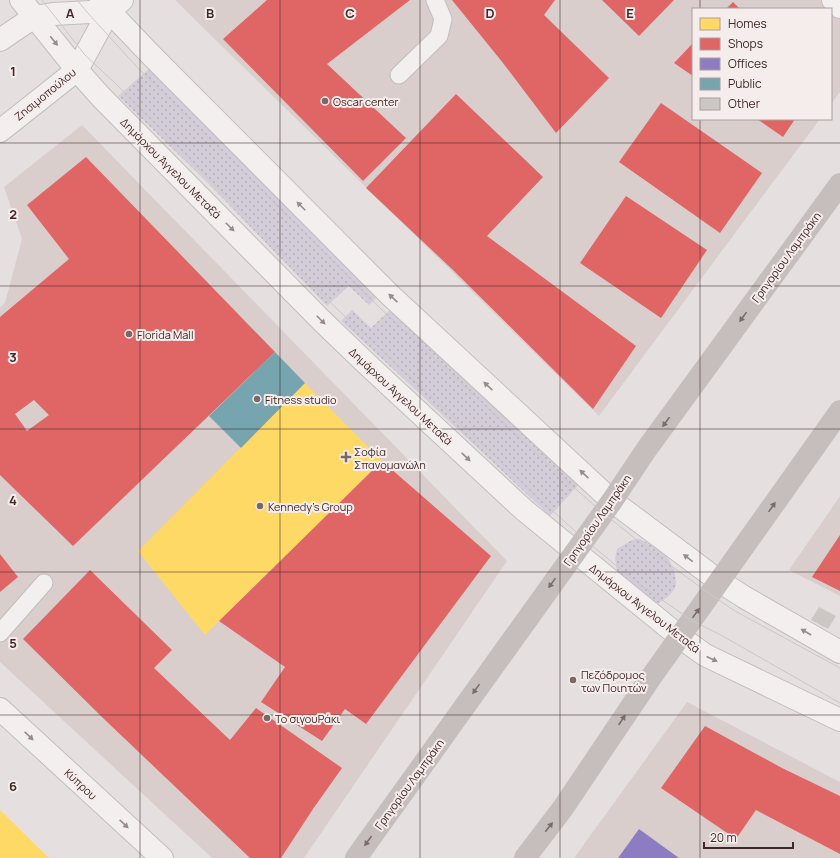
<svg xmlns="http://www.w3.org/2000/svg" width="840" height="858" font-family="Manrope,sans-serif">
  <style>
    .built { fill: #d9cecc }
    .grass { fill: url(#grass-dots) }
    .homes { fill: #ffd966 }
    .shops { fill: #e06666; fill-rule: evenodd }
    .offices { fill: #8e7cc3 }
    .public { fill: #76a5af }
    .building { fill: #ccc6c5 }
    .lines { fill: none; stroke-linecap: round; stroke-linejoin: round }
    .service-casing { stroke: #c3bebd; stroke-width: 19 }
    .minor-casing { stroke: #c3bebd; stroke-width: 24 }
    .tertiary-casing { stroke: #c3bebd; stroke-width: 24 }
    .service { stroke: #f2efee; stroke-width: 17 }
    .minor { stroke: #f2efee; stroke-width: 22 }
    .tertiary { stroke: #f2efee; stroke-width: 22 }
    .secondary { stroke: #c5bebd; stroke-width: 22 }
    .tram { stroke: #cdc8c7; stroke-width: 1 }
    .oneway { fill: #988c8a }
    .oneway2 { fill: #7b6c69 }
    .grid { fill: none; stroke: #3f2825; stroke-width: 1; stroke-opacity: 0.55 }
    .poi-dot { fill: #796866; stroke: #f5edec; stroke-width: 1.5 }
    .labels { text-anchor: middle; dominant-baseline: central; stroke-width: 4; stroke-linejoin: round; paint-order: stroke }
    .street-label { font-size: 11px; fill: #3f2825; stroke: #f5edec }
    .poi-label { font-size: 11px; fill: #3f2825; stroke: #f5edec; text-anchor: start }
    .grid-label { font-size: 13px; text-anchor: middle; font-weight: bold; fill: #3f2825; stroke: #f5edec; stroke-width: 4; stroke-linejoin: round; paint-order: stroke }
  </style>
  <defs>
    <pattern id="grass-dots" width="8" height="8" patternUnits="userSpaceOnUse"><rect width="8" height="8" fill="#d2cdd8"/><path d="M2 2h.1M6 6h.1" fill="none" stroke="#b5b0b9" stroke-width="1.8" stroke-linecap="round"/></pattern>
  </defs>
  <rect width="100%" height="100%" fill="#e5e0df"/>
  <g class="built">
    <path d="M175 0H840V92L831 104V9H693V119H820L599 416Z"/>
    <path d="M82 125 507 561 304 858H212L0 662V307L5 303 22 239 4 187Z"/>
    <path d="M840 496V596L789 570Z"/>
    <path d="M687 702 840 782V858H574Z"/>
  </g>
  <g class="grass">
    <path d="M151 67 377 297 369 305 349 286 327 306 206 181 118 96Z"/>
    <path d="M352 310 371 328 390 310 580 483 550 516 419 393 341 321Z"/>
    <path d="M640 539C647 543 658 547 664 553 671 561 679 577 675 588 671 595 665 599 659 603L650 601 617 572 615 558 617 549 632 540Z"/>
  </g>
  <g class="homes">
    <path d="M305 383 382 461 205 635 138 551Z"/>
    <path d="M0 810 49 858H0Z"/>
  </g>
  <g class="shops">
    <path d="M267 0H410L327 64 406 138 363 181 223 39Z"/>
    <path d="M452 0H555L544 15 609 78 556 133 503 63Z"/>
    <path d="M602 0H674L639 36Z"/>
    <path d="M733 2 740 9H726Z"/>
    <path d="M693 43V76L674 63Z"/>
    <path d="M456 94 543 177 487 236 636 346 593 409 453 270 366 188Z"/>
    <path d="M661 103 762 173 720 233 619 162Z"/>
    <path d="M757 119H795L783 137Z"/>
    <path d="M86 157 275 352 73 546 0 475V317L69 259 27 205ZM34 400 49 415 27 431 15 414Z"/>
    <path d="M626 196 707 250 661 318 580 263Z"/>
    <path d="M382 461 491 556 366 724 345 709 322 741 261 702 285 667 219 621Z"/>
    <path d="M840 535V591L812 577Z"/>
    <path d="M0 554 18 577 0 592Z"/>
    <path d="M90 570 172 650 154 668 230 740 256 708 342 768 313 809 281 858H250L104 719 23 639Z"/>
    <path d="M705 726 782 768 840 796V854L756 810 736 839 661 788Z"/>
  </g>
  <path class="offices" d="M639 829 679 858H618Z"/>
  <path class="public" d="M275 352 305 383 241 448 209 416Z"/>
  <path class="building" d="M819 607 836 616 828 629 811 620Z"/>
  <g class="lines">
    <g class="service-casing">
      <g id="service">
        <path d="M399 75 439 36 443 19 435 0"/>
        <path d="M0 633 44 583"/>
      </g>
    </g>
    <g class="minor-casing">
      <g id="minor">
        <path d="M833 0 840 7"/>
        <path d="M0 40 34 17 53 14 109 11"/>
        <path d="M0 131 77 70 109 11 122 0"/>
      </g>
    </g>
    <g class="tertiary-casing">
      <g id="tertiary">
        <path d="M21 0 77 70 101 97 323 322 370 367 524 510 680 637 705 655 840 720"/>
        <path d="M101 0 109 11 150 54 390 295 612 501 719 581 744 597 840 652"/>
        <path d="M0 709 162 858"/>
      </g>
    </g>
    <use href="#service" class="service"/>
    <use href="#minor" class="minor"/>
    <use href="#tertiary" class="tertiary"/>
    <g class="secondary">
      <path d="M356 858 612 501 646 450 840 184"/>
      <path d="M525 858 563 808 647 683 840 411"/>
    </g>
    <g class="tram">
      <path d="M42 0 85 55 116 84 337 309 457 420 535 495 584 539 635 581 691 620 719 634 840 703"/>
      <path d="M77 0 87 12 136 66 378 306 555 471 603 513 656 555 710 594 735 611 840 668"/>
    </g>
  </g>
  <defs><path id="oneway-solid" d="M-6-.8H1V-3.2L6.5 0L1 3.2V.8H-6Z"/></defs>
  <g class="oneway">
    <use href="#oneway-solid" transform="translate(54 41) rotate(51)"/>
    <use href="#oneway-solid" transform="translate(301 206) rotate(-135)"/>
    <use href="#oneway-solid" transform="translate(230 227) rotate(45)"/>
    <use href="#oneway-solid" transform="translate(393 298) rotate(-137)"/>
    <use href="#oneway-solid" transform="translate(321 320) rotate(45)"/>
    <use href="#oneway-solid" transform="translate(488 386) rotate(-137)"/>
    <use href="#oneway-solid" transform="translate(466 457) rotate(43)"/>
    <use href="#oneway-solid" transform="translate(584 474) rotate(-137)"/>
    <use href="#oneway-solid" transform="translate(688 558) rotate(-143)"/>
    <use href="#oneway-solid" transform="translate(806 632) rotate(-150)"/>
    <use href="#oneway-solid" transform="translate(712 659) rotate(25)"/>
    <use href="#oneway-solid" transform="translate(29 736) rotate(43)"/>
    <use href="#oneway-solid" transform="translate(124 824) rotate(43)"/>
  </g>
  <g class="oneway2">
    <use href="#oneway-solid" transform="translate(743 317) rotate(126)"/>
    <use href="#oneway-solid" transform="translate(666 422) rotate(126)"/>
    <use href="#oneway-solid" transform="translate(772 507) rotate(-55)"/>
    <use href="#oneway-solid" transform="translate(552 583) rotate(126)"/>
    <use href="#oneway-solid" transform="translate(696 613) rotate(-54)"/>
    <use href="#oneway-solid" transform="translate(476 689) rotate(126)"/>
    <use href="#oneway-solid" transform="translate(622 720) rotate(-56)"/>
    <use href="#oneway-solid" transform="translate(549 827) rotate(-52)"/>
    <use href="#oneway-solid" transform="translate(368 841) rotate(126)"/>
  </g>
  <path class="grid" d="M140 0V858M280 0V858M420 0V858M560 0V858M700 0V9M700 119V858M0 143H840M0 286H840M0 429H840M0 572H840M0 715H840"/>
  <g class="poi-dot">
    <circle cx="325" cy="101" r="4"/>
    <circle cx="129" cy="334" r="4"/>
    <circle cx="257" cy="399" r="4"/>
    <path d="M344 451h4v4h4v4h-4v4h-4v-4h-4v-4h4z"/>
    <circle cx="260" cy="506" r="4"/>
    <circle cx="573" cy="680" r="4"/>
    <circle cx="267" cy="718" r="4"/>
  </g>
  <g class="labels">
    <g class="street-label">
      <text transform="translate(45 94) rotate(-39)">Ζησιμοπούλου</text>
      <text transform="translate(171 168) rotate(45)">Δημάρχου Άγγελου Μεταξά</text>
      <text transform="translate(786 257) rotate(-54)">Γρηγορίου Λαμπράκη</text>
      <text transform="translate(401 396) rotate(43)">Δημάρχου Άγγελου Μεταξά</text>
      <text transform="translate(597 520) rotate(-55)">Γρηγορίου Λαμπράκη</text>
      <text transform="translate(645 608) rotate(38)">Δημάρχου Άγγελου Μεταξά</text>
      <text transform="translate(81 784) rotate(43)">Κύπρου</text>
      <text transform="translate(409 784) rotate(-54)">Γρηγορίου Λαμπράκη</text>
    </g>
    <g class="poi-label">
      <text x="333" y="101">Oscar center</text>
      <text x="137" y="334">Florida Mall</text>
      <text x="265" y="399">Fitness studio</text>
      <text x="354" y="451">Σοφία<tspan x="354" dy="13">Σπανομανώλη</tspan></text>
      <text x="268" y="506">Kennedy's Group</text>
      <text x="581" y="674">Πεζόδρομος<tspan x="581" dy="13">των Ποιητών</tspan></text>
      <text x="275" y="718">Το σιγουΡάκι</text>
    </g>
  </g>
  <g class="grid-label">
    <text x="70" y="18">A</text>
    <text x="210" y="18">B</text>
    <text x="350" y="18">C</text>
    <text x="490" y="18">D</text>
    <text x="630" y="18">E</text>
    <text x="13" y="76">1</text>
    <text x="13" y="219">2</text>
    <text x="13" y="362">3</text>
    <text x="13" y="505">4</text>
    <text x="13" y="648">5</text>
    <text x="13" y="791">6</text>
  </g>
  <rect x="692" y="8" width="140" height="112" fill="#f5edec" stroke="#ac9e9c"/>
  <rect x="700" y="18" width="20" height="12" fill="#ffd966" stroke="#ac9e9c"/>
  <text x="728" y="28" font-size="12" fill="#3f2825">Homes</text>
  <rect x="700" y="38" width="20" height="12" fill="#e06666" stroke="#ac9e9c"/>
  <text x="728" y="48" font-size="12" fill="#3f2825">Shops</text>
  <rect x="700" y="58" width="20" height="12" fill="#8e7cc3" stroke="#ac9e9c"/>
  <text x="728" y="68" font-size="12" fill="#3f2825">Offices</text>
  <rect x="700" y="78" width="20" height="12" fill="#76a5af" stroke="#ac9e9c"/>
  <text x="728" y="88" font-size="12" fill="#3f2825">Public</text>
  <rect x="700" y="98" width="20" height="12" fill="#ccc6c5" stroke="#ac9e9c"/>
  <text x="728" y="108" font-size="12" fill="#3f2825">Other</text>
  <path d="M704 842v6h89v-6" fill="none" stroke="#3f2825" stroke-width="2"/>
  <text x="710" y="842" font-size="12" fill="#3f2825" stroke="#f5edec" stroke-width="3" paint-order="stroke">20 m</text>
</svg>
